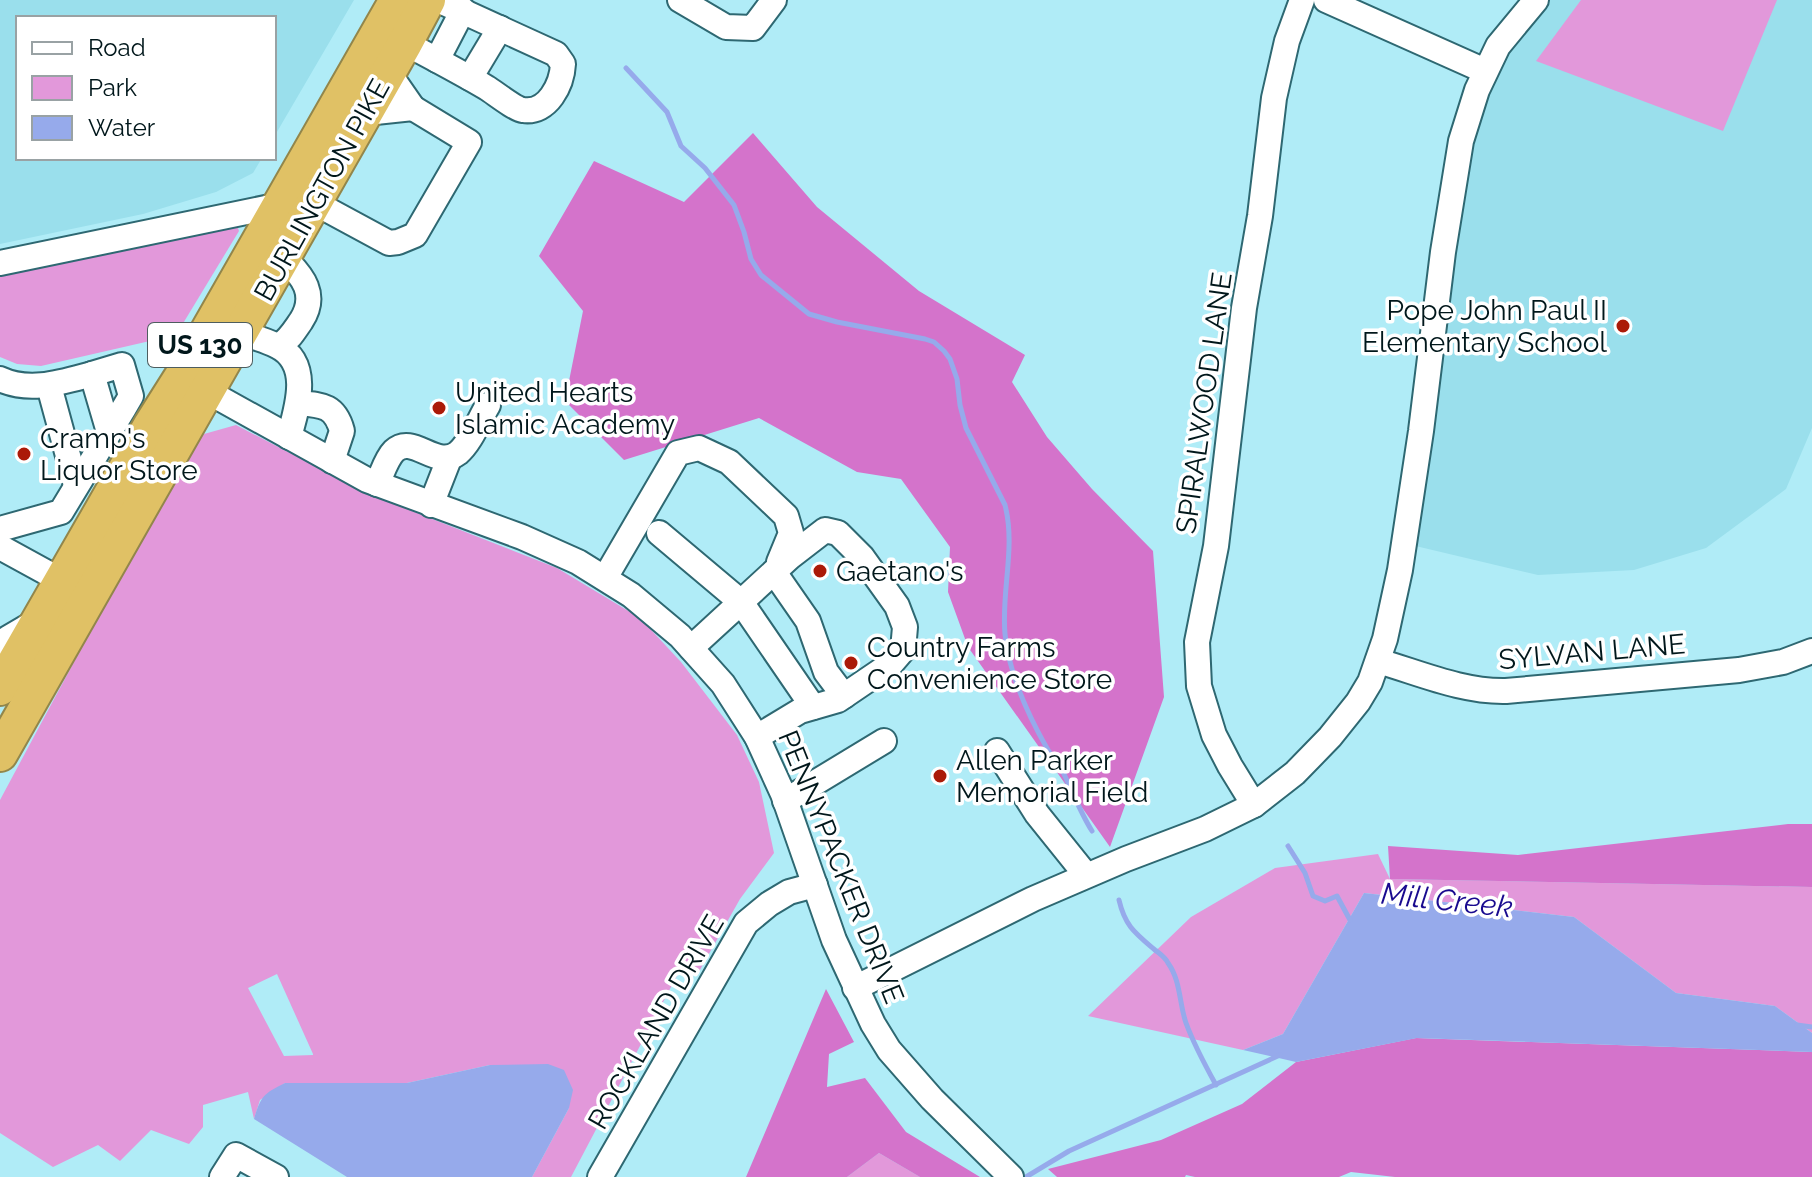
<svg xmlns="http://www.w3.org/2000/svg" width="1812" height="1177" font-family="Raleway,sans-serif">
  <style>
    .built { fill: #9adfec }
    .green { fill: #e298da; fill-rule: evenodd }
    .forest { fill: #d473cb }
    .water { fill: #96aaeb }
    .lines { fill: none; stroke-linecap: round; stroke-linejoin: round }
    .stream { stroke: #96aaeb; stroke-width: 5 }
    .minor-casing { stroke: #2e6872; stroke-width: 28 }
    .highway-casing { stroke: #92864b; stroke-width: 38 }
    .minor { stroke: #fff; stroke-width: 24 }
    .highway { stroke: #e0c165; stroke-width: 34 }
    .poi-dot { fill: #ab1a08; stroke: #fff; stroke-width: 3 }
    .labels { text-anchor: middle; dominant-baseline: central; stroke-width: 7; stroke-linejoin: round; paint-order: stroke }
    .shield { fill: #fff; stroke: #4d5d5f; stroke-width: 2 }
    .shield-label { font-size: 26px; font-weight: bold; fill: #01171b }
    .street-label { font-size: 28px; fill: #01171b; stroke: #fff }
    .poi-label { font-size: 28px; fill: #01171b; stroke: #fff; text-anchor: start }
    .water-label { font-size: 30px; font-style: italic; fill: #190a8f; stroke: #fff }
  </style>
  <rect width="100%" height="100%" fill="#b0ecf7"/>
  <g class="built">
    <path d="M0 0H354L274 137V18H18V158H262L253 173 216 192 143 214 0 244Z"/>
    <path d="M1535 0H1812V428L1786 489 1706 548 1634 570 1538 575 1403 543 1461 141Z"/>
  </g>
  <g class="green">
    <path d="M1581 0H1777L1723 131 1536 61Z"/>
    <path d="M236 223 239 231 176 335 41 366 17 364 0 357V274Z"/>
    <path d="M236 425 288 452 412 511 557 568 640 618 681 662 737 735 759 782 774 853 740 899 697 975 681 968 571 1177H532L569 1108 490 1065 407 1083H285L260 1100 254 1119 248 1092 203 1105V1127L189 1144 151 1130 120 1161 98 1145 53 1167 0 1133V800L172 479 204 434ZM277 974 313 1054V1055L284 1056 248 988Z"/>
    <path d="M1378 854 1390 879 1812 887V1033L1775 1006 1676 993 1574 917 1364 893 1283 1034 1243 1050 1088 1016 1191 917 1275 868Z"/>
    <path d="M879 1153 920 1177H847Z"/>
  </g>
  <g class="forest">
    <path d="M753 133 817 207 919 291 1025 355 1012 382 1047 437 1092 489 1153 551 1164 697 1110 847 968 647 948 592 950 547 901 479 857 472 759 418 624 460 565 401 583 311 539 256 594 161 684 202Z"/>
    <path d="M1788 824H1812V887L1390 879 1388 846 1518 855Z"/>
    <path d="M826 989 854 1042 829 1054 827 1087 865 1078 906 1132 980 1177H920L879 1153 847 1177H746Z"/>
    <path d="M1416 1038 1812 1052V1177H1395L1351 1172 1339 1177H1195L1186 1175 1185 1177H1057L1048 1169 1161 1140 1242 1104 1296 1062Z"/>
  </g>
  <g class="water">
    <path d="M1364 893 1574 917 1676 993 1775 1006 1812 1033V1052L1417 1038 1296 1062 1243 1050 1283 1034Z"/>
    <path d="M548 1064 564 1070 573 1090 569 1108 532 1177H347L254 1119C261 1096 263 1094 285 1083H407L490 1065Z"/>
  </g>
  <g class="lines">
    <g class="stream">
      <path d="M626 68 667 112 681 146 705 168 734 205 744 232 751 259 761 275 809 314 837 322 925 339 934 342 944 351 950 359 957 379 960 405 966 428 1005 505C1016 548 1001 591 1005 634 1009 675 1028 715 1048 750 1052 757 1058 763 1062 770 1072 790 1080 812 1092 831"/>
      <path d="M1288 846 1305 873 1313 896 1325 901 1337 896 1350 920"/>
      <path d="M1119 900C1125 926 1135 933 1155 950 1160 954 1165 957 1168 963 1181 981 1179 1003 1186 1023 1194 1045 1205 1065 1216 1085"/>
      <path d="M1797 1025 1812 1027"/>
      <path d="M1026 1177 1069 1151 1280 1055"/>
    </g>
    <g class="minor-casing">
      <g id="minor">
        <path d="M680 0 726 27 753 28 774 0"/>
        <path d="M1326 0 1485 71"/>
        <path d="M405 43C433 58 460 72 487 88 495 93 515 109 523 110 548 114 562 84 563 64L556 54 438 0"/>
        <path d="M437 60 463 10"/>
        <path d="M470 78 500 28"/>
        <path d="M366 113 413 108 388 72"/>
        <path d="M315 203 389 243 398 242 415 235 469 142 413 108"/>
        <path d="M0 263 280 205"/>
        <path d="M241 333C253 337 266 340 277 346 312 363 297 408 289 437"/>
        <path d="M279 346C289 340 294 331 301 321 318 295 303 276 284 258"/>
        <path d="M0 379C30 393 62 382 92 374L109 432"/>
        <path d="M194 384 367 480 522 537 578 562 631 595 680 636 723 684 757 737 783 794 834 940 873 1024 889 1050 932 1099 1011 1177"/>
        <path d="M49 386 76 485"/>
        <path d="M298 403C322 405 335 405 342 431L332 461"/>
        <path d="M377 484C382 474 386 459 394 451 413 433 436 470 458 453 471 442 479 420 488 405"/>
        <path d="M431 505 449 459"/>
        <path d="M0 529 61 512 124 408 131 396 122 365 92 374"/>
        <path d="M659 533 741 602 813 707"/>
        <path d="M0 547 62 581"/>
        <path d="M774 572 808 621 826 672 844 696"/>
        <path d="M605 578 678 453 699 448 729 462 786 516 791 533 779 562"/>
        <path d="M691 648 790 557 825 530 838 533 862 557 897 606 905 627 903 650 891 664 838 700 800 711 757 737"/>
        <path d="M0 652 8 638 37 621"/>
        <path d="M1378 661C1420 673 1462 692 1506 691L1739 670 1783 662 1812 651"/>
        <path d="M997 751 1037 814 1086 875"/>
        <path d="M785 801 884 741"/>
        <path d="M1254 805 1230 766 1214 735 1199 686 1197 642 1216 546 1244 308 1260 216 1274 98 1287 41 1302 0"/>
        <path d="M855 988 1033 899 1126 859 1205 829 1254 805 1295 773 1330 737 1358 702 1370 682 1385 639 1400 570 1421 431 1443 252 1461 141 1477 90 1498 46 1536 0"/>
        <path d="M222 1177 236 1155 276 1177"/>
        <path d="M600 1177 746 923 769 904 789 892 815 885"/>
      </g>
    </g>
    <g class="highway-casing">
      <g id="highway">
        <path d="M0 688 151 425 182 376 397 0"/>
        <path d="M0 754 405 43 428 0"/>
      </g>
    </g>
    <use href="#minor" class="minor"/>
    <use href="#highway" class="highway"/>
  </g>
  <g class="poi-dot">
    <circle cx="1623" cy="326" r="8"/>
    <circle cx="439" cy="408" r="8"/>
    <circle cx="24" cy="454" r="8"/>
    <circle cx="820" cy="571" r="8"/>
    <circle cx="851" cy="663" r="8"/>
    <circle cx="940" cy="776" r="8"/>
  </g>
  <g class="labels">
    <rect class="shield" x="148" y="323" width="104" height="44" rx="6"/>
    <g class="shield-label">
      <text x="200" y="345">US 130</text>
    </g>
    <g class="street-label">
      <text transform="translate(322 190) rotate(-61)">BURLINGTON PIKE</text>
      <text transform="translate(1204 403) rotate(-82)">SPIRALWOOD LANE</text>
      <text transform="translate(1592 652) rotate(-5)">SYLVAN LANE</text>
      <text transform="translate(841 867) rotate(68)">PENNYPACKER DRIVE</text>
      <text transform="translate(656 1022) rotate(-60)">ROCKLAND DRIVE</text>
    </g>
    <g class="poi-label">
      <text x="1607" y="310" text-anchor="end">Pope John Paul II<tspan x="1607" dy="32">Elementary School</tspan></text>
      <text x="455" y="392">United Hearts<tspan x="455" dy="32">Islamic Academy</tspan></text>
      <text x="40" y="438">Cramp's<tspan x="40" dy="32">Liquor Store</tspan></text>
      <text x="836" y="571">Gaetano's</text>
      <text x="867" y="647">Country Farms<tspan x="867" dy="32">Convenience Store</tspan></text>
      <text x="956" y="760">Allen Parker<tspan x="956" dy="32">Memorial Field</tspan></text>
    </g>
    <g class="water-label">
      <text transform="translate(1447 900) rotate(6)">Mill Creek</text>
    </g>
  </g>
  <rect x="16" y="16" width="260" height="144" fill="#ffffff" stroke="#99a2a4" stroke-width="2"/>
  <rect x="32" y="42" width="40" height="12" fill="#ffffff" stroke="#99a2a4" stroke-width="2"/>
  <text x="88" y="56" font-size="24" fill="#01171b">Road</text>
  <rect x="32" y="76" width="40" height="24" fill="#e298da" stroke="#99a2a4" stroke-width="2"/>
  <text x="88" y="96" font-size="24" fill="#01171b">Park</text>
  <rect x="32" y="116" width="40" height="24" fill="#96aaeb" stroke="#99a2a4" stroke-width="2"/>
  <text x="88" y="136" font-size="24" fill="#01171b">Water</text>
</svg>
